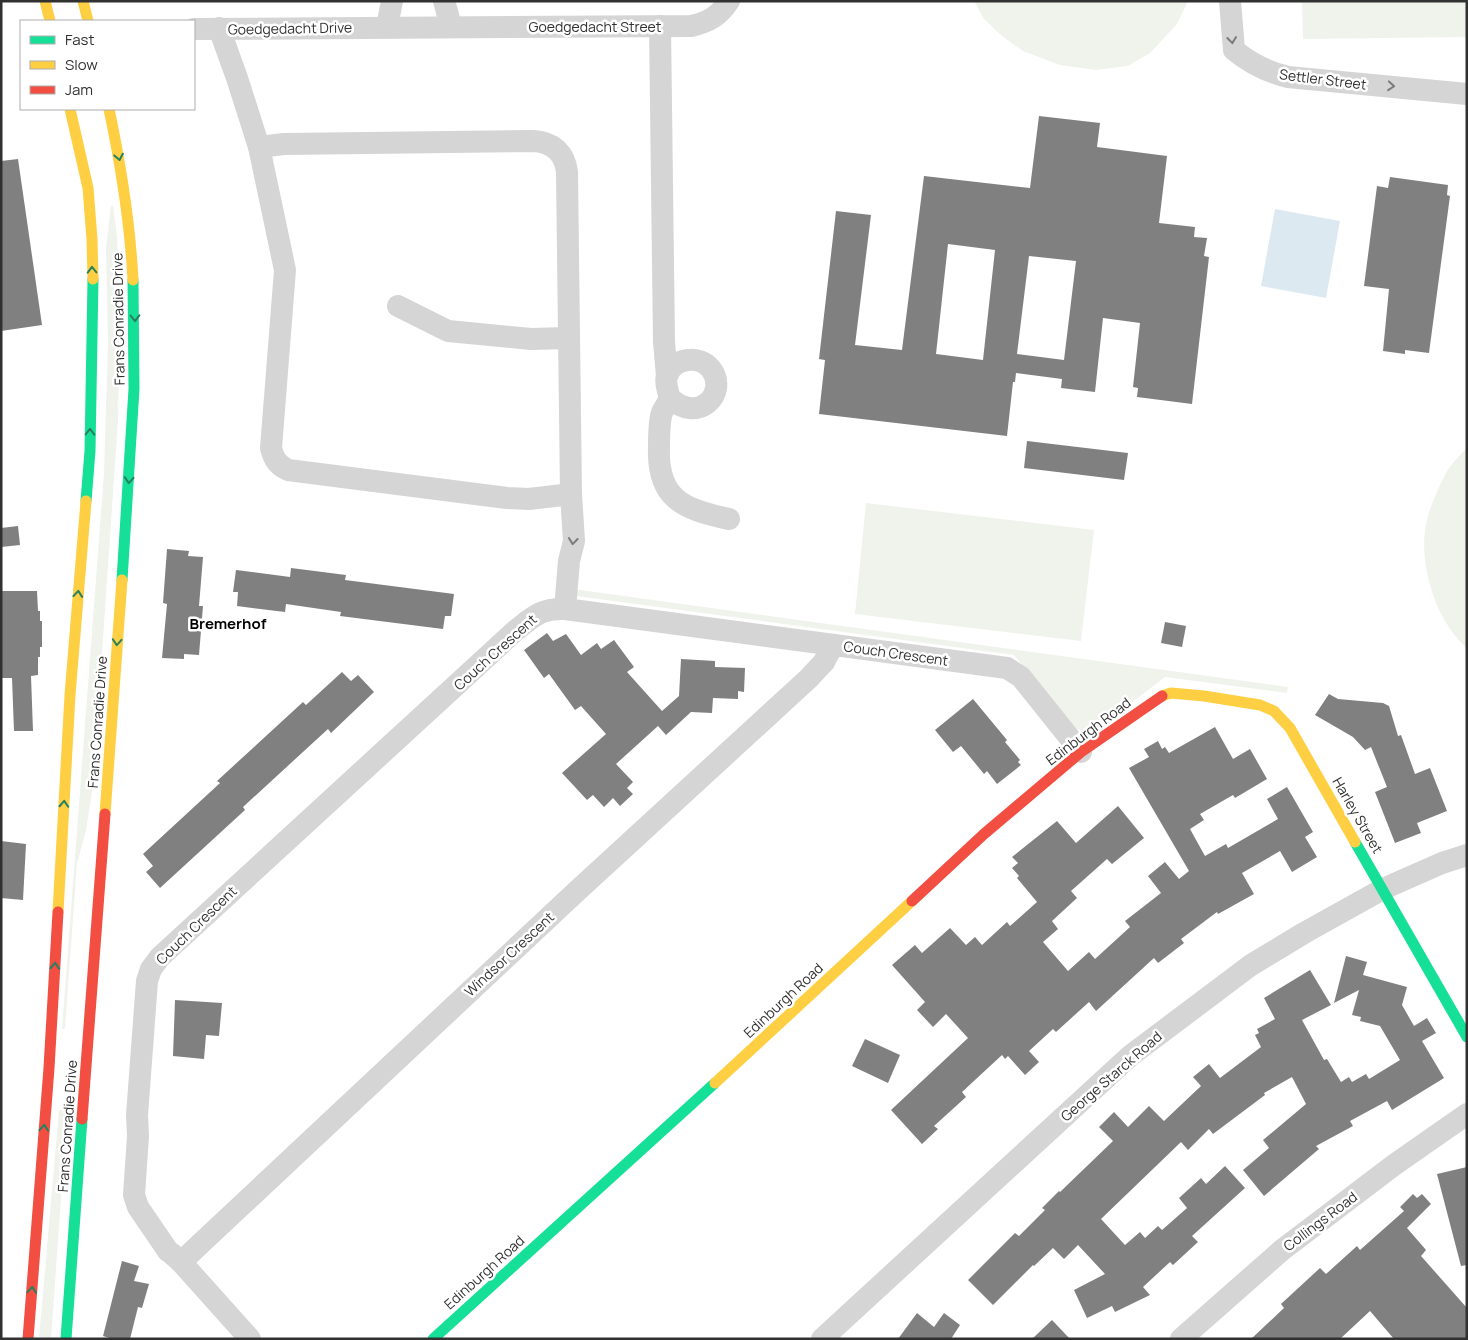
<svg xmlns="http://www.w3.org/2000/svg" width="1468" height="1340" font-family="Manrope,sans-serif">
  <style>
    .green { fill: #f0f3ec }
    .water { fill: #dde9f1 }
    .building { fill: #808080; fill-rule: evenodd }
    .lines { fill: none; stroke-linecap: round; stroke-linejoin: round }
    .street { stroke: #d5d5d5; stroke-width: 22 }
    .fast { stroke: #16e098; stroke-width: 11 }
    .slow { stroke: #ffcf43; stroke-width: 11 }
    .jam { stroke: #f24e42; stroke-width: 11 }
    .oneway { stroke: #7b7b7b }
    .oneway2 { stroke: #25805f }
    .labels { text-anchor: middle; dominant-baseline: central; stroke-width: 5; stroke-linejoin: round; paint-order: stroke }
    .street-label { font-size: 14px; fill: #313131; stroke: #fff }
    .neighbourhood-label { font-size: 15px; font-weight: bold; fill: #000; stroke: #fff }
  </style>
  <rect width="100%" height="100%" fill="#fff"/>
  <g class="green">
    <path d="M974 1H1188L1177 24 1150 53 1128 66 1096 70 1060 65 1023 51 1002 36 984 19Z"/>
    <path d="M1302 1H1467V37L1303 39Z"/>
    <path d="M111 206H113L117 236 120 297 118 420 93 785 86 831 77 863 65 1029H62L104 473 108 342 106 248Z"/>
    <path d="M1467 448V648C1436 622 1418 564 1426 525 1429 508 1440 483 1449 468 1454 461 1461 454 1467 448Z"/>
    <path d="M866 503 1094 530 1081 641 855 614Z"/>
    <path d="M573 589 1288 687 1287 693 1165 677 1096 730C1087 732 1083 732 1075 728L1014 655 576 596Z"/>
    <path d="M63 1109 66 1111 67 1114 51 1339H39L59 1110Z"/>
  </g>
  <path class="water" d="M1275 209 1340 221 1326 298 1261 286Z"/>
  <g class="building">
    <path d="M1039 116 1100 123 1097 147 1167 156 1159 223 1195 227 1194 237 1207 238 1204 256 1209 257 1192 404 1137 397 1138 388 1133 387 1140 323 1103 318 1095 392 1061 388 1062 379 1016 373 1015 382H1013L1007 436 819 414 825 360 819 359 836 211 871 215 855 345 902 350 924 176 1030 188ZM948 244 995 250 983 360 936 354ZM1029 256 1076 261 1064 360 1017 354Z"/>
    <path d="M18 159 42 325 1 331V161Z"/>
    <path d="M1390 177 1448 185 1447 195 1450 196 1429 353 1405 350V354L1383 351 1389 289 1364 286 1377 186 1388 188Z"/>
    <path d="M1027 441 1128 453 1124 480 1024 468Z"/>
    <path d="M18 526 20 545 1 547V528Z"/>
    <path d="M167 549 189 551 188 556 203 557 199 606H203L199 655 184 654V659L162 658 167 604 163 603Z"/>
    <path d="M291 568 346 575 345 580 454 594 451 616H445L443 629 340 616 341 612 286 604 285 612 237 606 238 592H233L236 570 290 577Z"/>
    <path d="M1 591H37L38 611H40V621H42V647H40V657H38V675L31 676 33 731H14L12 678H2L1 675Z"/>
    <path d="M1165 622 1186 626 1182 647 1161 643Z"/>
    <path d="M547 633 553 641 566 634 581 655 597 643 601 649 614 640 634 667 627 672 662 711 679 696 681 659 715 661V667L745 668 744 692 738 691V699L713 698 712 713 691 712 666 735 658 726 616 764 633 782 627 788 633 794 620 806 613 798 604 807 593 795 587 800 562 773 606 734 581 706 575 710 549 674 544 678 524 650Z"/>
    <path d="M342 672 351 681 358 675 374 692 331 733 328 729 243 807 245 810 160 888 146 872 153 866 143 854 220 783 217 781 303 702 306 705Z"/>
    <path d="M1329 694 1338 699 1383 703 1389 706 1398 736 1401 735 1415 774 1430 768 1447 811 1417 823 1421 833 1395 843 1375 792 1387 787 1371 747 1365 750 1353 737 1315 715Z"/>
    <path d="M973 699 1007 740 1005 742 1020 760 1018 762 1021 765 997 784 987 771 984 774 961 746 953 752 935 730Z"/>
    <path d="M1215 727 1233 759 1250 749 1267 779 1235 798 1233 795 1200 814 1204 820 1190 829 1205 856 1226 844 1228 848 1278 819 1267 799 1287 787 1313 832 1305 837 1317 857 1292 872 1280 851 1242 873 1254 894 1218 914 1217 912 1181 939 1184 943 1158 963 1154 958 1096 1011 1089 1002 1056 1032 1053 1029 1029 1051 1039 1062 1025 1075 1008 1056 1005 1059 1002 1055 962 1092 966 1097 934 1126 938 1129 922 1144 891 1110 968 1038 946 1014 933 1027 917 1010 925 1002 892 965 915 945 922 953 950 928 966 945 975 937 982 945 1007 922 1010 926 1037 902 1017 878 1019 876 1012 868 1018 863 1012 857 1057 821 1076 843 1118 806 1144 838 1112 864 1107 859 1071 891 1077 898 1052 921 1058 929 1043 942 1068 971 1089 952 1095 959 1130 927 1125 921 1161 893 1148 876 1165 862 1179 879 1189 871 1129 768 1149 757 1144 749 1158 741 1162 749 1165 747 1169 753Z"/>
    <path d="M1 841 26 844 23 900 1 898Z"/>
    <path d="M1346 956 1367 962 1363 975 1407 987 1402 1005 1414 1026 1427 1018 1436 1033 1422 1041 1444 1078 1392 1110 1387 1101 1350 1121 1353 1126 1316 1146 1319 1149 1264 1196 1243 1170 1269 1148 1263 1140 1306 1104 1292 1077 1264 1093 1265 1095 1213 1134 1209 1129 1188 1150 1181 1142 1101 1219 1125 1245 1140 1232 1145 1238 1158 1226 1162 1230 1187 1208 1179 1198 1201 1178 1206 1184 1225 1166 1245 1188 1192 1236 1198 1242 1173 1265 1170 1262 1143 1287 1150 1295 1115 1312 1112 1306 1087 1318 1074 1290 1105 1274 1078 1245 1064 1259 1053 1248 1034 1266 1033 1265 993 1305 968 1280 1015 1233 1019 1236 1045 1210 1042 1208 1059 1191 1060 1192 1113 1141 1099 1127 1114 1112 1128 1127 1149 1106 1164 1121 1201 1086 1193 1077 1209 1064 1220 1078 1261 1047 1255 1035 1259 1033 1257 1029 1275 1019 1264 998 1310 970 1331 1005 1302 1020 1324 1060 1327 1059 1341 1082 1349 1077 1352 1082 1366 1074 1369 1079 1400 1060 1380 1026 1360 1021 1361 1017 1352 1015 1359 990 1334 1003Z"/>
    <path d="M175 1000 222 1003 219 1036 206 1035 204 1059 173 1056Z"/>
    <path d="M865 1039 900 1055 888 1083 852 1066Z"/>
    <path d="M1467 1167V1265L1461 1266 1437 1174Z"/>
    <path d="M1413 1194 1417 1198 1422 1194 1431 1204 1407 1228 1426 1250 1421 1256 1467 1308V1339H1394L1370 1311 1340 1339H1251L1284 1308 1281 1304 1320 1268 1326 1274 1357 1246 1360 1250 1404 1211 1400 1207Z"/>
    <path d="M122 1261 139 1266 134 1281 149 1284 142 1308 138 1307 130 1339H112L103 1336Z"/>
    <path d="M917 1313 934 1327 944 1313 960 1325 951 1339H898Z"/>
    <path d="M1052 1320 1070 1339H1032Z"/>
  </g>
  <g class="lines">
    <g class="street">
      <path d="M444 1 451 26"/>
      <path d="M1230 1 1234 50C1251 64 1267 72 1288 77L1467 94"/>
      <path d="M660 26 664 342 667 376"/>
      <path d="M387 27 392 1"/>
      <path d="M219 28 237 78 259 147 285 270 271 448C274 460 278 465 288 470L507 498 529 499 571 494"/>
      <path d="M194 29 691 26C709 22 719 16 729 1"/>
      <path d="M259 147 284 144 533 141C553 142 565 153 567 172L571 494 574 541 569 561 565 609"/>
      <path d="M398 306 448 331 531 339 569 338"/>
      <path d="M670 398C698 425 729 393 711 369 699 354 673 358 667 376 664 385 670 393 669 399 668 404 662 410 661 416 659 426 659 437 659 447 657 499 683 509 729 519"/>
      <path d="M168 1251 138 1207 134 1195 138 1136 137 1115 147 981 151 969 160 957 515 631C533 617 541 608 565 609L1007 668 1021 677 1081 752"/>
      <path d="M171 1253 181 1262 250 1339"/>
      <path d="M181 1262 577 891 808 679 824 662 833 645"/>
      <path d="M822 1339 1130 1056 1251 965 1304 933 1383 889 1442 863 1467 855"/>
      <path d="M1181 1339 1282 1250 1394 1165 1467 1114"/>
    </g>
    <g class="fast">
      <path d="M86 501 90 451 93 279"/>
      <path d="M122 580 134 389 133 280"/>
      <path d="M1355 842 1467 1037"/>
      <path d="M66 1339 82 1119"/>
      <path d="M433 1339 715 1083"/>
    </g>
    <g class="slow">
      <path d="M45 1 50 21"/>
      <path d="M83 1 88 21"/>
      <path d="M70 109 88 188 92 239 93 279"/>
      <path d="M109 109C121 166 130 222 133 280"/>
      <path d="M1162 696 1171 693 1204 696 1260 705 1274 711 1290 728 1355 842"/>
      <path d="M105 814 122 580"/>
      <path d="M58 912 70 695 86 501"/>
      <path d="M715 1083 912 901"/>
    </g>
    <g class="jam">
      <path d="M912 901 984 834 1081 752 1162 696"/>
      <path d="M82 1119 105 814"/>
      <path d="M28 1339 49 1068 58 912"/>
    </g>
  </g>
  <defs><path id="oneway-chevron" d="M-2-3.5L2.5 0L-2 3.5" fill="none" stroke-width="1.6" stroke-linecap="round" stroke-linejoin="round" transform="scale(1.25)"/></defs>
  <g class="oneway">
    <use href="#oneway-chevron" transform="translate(1232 40) rotate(83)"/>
    <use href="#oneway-chevron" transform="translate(1391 86) rotate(5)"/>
    <use href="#oneway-chevron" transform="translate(573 541) rotate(96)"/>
  </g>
  <g class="oneway2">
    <use href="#oneway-chevron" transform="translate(119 157) rotate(79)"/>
    <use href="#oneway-chevron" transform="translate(92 270) rotate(-91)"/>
    <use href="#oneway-chevron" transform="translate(135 318) rotate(89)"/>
    <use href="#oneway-chevron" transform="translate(90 432) rotate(-89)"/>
    <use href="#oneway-chevron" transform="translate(129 480) rotate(94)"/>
    <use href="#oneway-chevron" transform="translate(78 594) rotate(-85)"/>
    <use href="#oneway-chevron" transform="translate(117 642) rotate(94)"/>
    <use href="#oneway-chevron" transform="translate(64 804) rotate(-87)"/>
    <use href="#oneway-chevron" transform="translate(55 966) rotate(-87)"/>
    <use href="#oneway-chevron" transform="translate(44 1128) rotate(-86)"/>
    <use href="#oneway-chevron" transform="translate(32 1290) rotate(-86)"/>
  </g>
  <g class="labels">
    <g class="street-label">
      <text x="595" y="26">Goedgedacht Street</text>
      <text transform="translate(290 28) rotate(-1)">Goedgedacht Drive</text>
      <text transform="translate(1323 79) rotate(7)">Settler Street</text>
      <text transform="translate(118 319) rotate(-91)">Frans Conradie Drive</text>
      <text transform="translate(495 652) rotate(-42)">Couch Crescent</text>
      <text transform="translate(896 653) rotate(8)">Couch Crescent</text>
      <text transform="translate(97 722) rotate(-86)">Frans Conradie Drive</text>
      <text transform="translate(1088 731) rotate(-37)">Edinburgh Road</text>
      <text transform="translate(1358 815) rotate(60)">Harley Street</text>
      <text transform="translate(196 925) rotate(-44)">Couch Crescent</text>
      <text transform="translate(509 954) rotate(-43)">Windsor Crescent</text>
      <text transform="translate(783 1000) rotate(-43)">Edinburgh Road</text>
      <text transform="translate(1111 1076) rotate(-41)">George Starck Road</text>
      <text transform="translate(67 1126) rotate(-86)">Frans Conradie Drive</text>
      <text transform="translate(1320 1221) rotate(-37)">Collings Road</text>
      <text transform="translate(484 1272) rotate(-42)">Edinburgh Road</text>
    </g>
    <g class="neighbourhood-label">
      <text x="228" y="623">Bremerhof</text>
    </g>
  </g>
  <rect width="1468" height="1340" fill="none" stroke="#313131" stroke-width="5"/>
  <rect x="20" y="20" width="175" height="90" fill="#ffffff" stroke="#adadad"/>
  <rect x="30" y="36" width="25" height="8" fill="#16e098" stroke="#adadad"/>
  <text x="65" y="45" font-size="15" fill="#313131">Fast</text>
  <rect x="30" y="61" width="25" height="8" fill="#ffcf43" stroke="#adadad"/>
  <text x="65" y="70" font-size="15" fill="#313131">Slow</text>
  <rect x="30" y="86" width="25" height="8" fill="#f24e42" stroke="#adadad"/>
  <text x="65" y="95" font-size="15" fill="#313131">Jam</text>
</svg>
